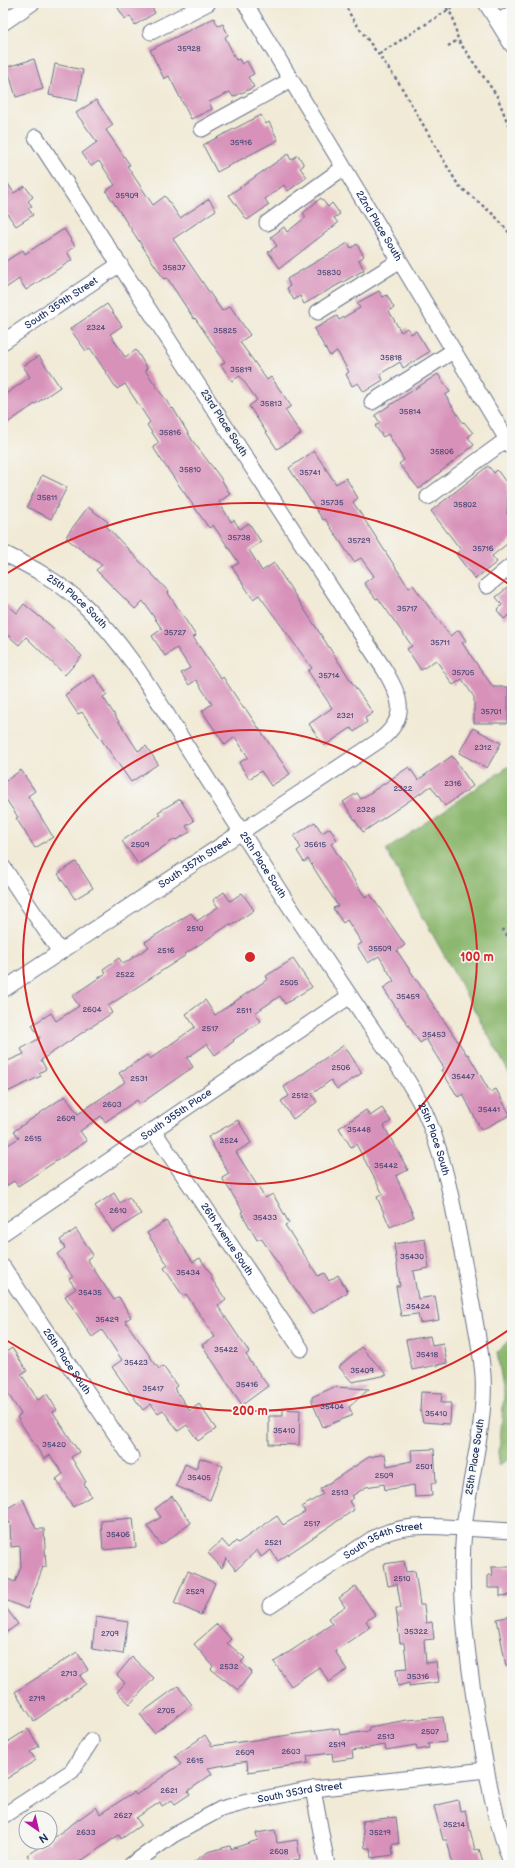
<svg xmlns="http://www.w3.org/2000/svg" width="515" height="1868" font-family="'Balsamiq Sans',sans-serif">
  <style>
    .forest { fill: #8cb76e; stroke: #547366 }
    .building { fill: #d892ba }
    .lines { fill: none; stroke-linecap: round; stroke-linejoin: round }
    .minor-casing { stroke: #667088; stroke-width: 17 }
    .path { stroke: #667088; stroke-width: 2.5; stroke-dasharray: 3 3; stroke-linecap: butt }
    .minor { stroke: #fff; stroke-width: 15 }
    .ring { fill: none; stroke: #d62828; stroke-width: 2 }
    .labels { text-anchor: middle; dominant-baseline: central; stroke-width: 3.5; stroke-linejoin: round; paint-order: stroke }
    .number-label { font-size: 8px; fill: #4a4875 }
    .street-label { font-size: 10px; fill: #1b2f5e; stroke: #f6f6f2 }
    .centre { fill: #d62828; stroke: #f6f6f2; stroke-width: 2 }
    .ring-label { font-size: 12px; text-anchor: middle; font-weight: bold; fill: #d62828; stroke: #f6f6f2; stroke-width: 3.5; stroke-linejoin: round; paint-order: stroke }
  </style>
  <rect width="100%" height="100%" fill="#f6f6f2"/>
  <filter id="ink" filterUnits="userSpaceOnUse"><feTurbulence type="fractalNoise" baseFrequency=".025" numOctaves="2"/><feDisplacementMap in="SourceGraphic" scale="8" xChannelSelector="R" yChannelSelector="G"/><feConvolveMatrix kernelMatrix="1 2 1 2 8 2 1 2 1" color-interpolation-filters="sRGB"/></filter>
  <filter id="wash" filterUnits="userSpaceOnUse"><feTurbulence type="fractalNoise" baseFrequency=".012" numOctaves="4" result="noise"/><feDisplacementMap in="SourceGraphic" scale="16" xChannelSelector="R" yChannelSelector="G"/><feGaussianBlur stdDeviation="0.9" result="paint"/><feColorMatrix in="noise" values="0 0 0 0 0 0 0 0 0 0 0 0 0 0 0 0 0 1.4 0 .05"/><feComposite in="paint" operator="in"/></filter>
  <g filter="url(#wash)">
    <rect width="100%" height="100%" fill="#f1ead6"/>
    <g class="forest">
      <path d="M512 764V1078L386 850Z"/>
      <path d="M512 1337V1458L498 1465 504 1394 497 1352Z"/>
    </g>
    <g id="blocks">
      <g class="building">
        <path d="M122 3H151L150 4 155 13 135 25 130 16 125 19 118 8 123 5Z"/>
        <path d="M214 18 218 26 223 24 228 35 225 37 236 60 239 59 242 64 247 61 254 74 248 77 254 87 233 97 230 92 209 102 212 109 191 119 169 76 164 79 150 50Z"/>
        <path d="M34 59 43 89 16 97 7 67Z"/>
        <path d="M55 64 83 70 77 101 49 95Z"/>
        <path d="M96 100 113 125 106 130 130 165 127 166 153 205 165 196 180 218 209 199 216 210 173 239 222 311 230 306 250 335 240 342 267 380 271 377 291 406 285 410 301 434 277 449 249 406 257 400 240 376 232 381 221 365 225 362 195 318 194 319 167 278 164 279 106 191 115 185 99 161 91 166 82 153 97 142 76 113Z"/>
        <path d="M261 115 266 124 269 122 278 140 217 172 203 145Z"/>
        <path d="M288 154 291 160 298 155 304 165 300 168 307 177 288 191 284 185 265 199 269 205 247 220 229 195Z"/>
        <path d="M3 176 14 193 25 186 33 197 28 201 32 206 28 208 33 215 16 226 3 208Z"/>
        <path d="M321 198 328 207 332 203 340 214 334 218 338 223 280 268 268 252 277 246 271 237 284 227 287 232 306 217 303 213Z"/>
        <path d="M64 229 75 246 67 252 72 260 26 290 19 279 3 290V263L23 250 25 254Z"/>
        <path d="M348 243 351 248 357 244 364 256 359 260 364 270 304 304 300 296 294 300 287 288 290 286 287 279Z"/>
        <path d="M379 291 383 297 387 295 394 308 389 311 401 332 407 328 411 334 416 331 429 352 403 368 400 362 380 374 383 380 364 392 358 383 352 386 346 374 349 372 337 351 330 356 314 329 337 316 339 320 360 308 357 303Z"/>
        <path d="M107 304 122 326 110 334 125 357 136 350 147 368 145 370 172 409 173 408 192 440 220 477 230 494 219 502 231 522 234 520 240 529 249 523 261 542 249 550 262 571 274 563 357 690 373 713 365 718 367 722 354 732 351 728 324 746 309 724 332 708 308 671 312 668 259 595 253 599 232 567 239 563 213 525 209 528 162 461 153 447 159 443 147 425 150 422 125 384 117 389 90 348 86 351 70 329Z"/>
        <path d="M39 356 60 387 3 426V396L30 377 23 366Z"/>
        <path d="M438 374 450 392 445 395 463 423 464 422 473 433 468 437 474 445 419 489 399 464 404 460 388 434 383 437 375 426 380 423 375 415Z"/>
        <path d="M314 451 336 484 346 478 358 498 353 502 409 588 413 585 450 636 459 630 466 641 462 643 493 687H508V723H474V697L462 679 453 685 436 660 421 670 407 649 412 646 378 598 376 599 364 583 374 576 361 558 354 562 325 519 323 520 289 468Z"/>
        <path d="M488 466 494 473 497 470 508 485 507 514 512 510V540L492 556 497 562 475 579 456 554 461 550 431 511Z"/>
        <path d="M42 475 67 487 51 519 27 507Z"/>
        <path d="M88 507 108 522 106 526 169 592 168 593 196 636 193 637 221 679 223 677 244 709 245 708 290 774 271 786 261 771 249 779 239 763 248 757 235 737 225 745 202 711 212 704 196 680 189 685 181 673 190 668 177 648 165 656 152 636 162 629 143 601 135 609 96 570 102 565 67 539V535Z"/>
        <path d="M512 584V618L509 615 504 619 497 610 502 605 496 597Z"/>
        <path d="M3 601 17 613 24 604 51 626 82 656 65 675 26 637 19 645 3 631Z"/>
        <path d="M94 675 107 694 103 697 138 751 146 746 158 764 131 782 82 712 78 714 65 695Z"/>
        <path d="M473 728 501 743 487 768 459 753Z"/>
        <path d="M452 756 473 786 445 806 431 786 363 832 343 802 357 793 361 799 409 767 418 780Z"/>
        <path d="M21 770 35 791 28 796 53 837 35 848 16 818 18 817 3 795V783Z"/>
        <path d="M180 799 194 821 186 826 190 832 176 840 175 839 138 864 122 841 160 815 158 812Z"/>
        <path d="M315 822 322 833 330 828 337 840 331 844 365 897 370 894 405 945 397 951 467 1055 468 1054 490 1092 496 1089 510 1115 481 1130 463 1094 458 1097 441 1070 444 1068 426 1039 420 1043 398 1010 383 988 394 981 379 956 368 963 357 946 362 943 347 920 343 923 333 908 338 906 308 859 304 862 297 851 301 848 294 836Z"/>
        <path d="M76 862 93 888 75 899 58 874Z"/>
        <path d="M224 892 230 901 242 893 254 910 231 926 230 924 185 954 186 955 108 1006 112 1013 41 1060 46 1069 39 1073 41 1076 3 1094V1063L24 1054 21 1049 40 1038 32 1025 51 1013 56 1021 79 1006 72 996 106 973 103 969 119 958 123 964 149 947 145 942 191 913 197 921 218 907 213 900Z"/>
        <path d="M293 959 312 987 285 1004 280 996 255 1013 261 1021 233 1040 234 1041 215 1055 207 1044 187 1058 193 1067 140 1104 137 1100 105 1122 101 1116 80 1131 87 1141 18 1186 14 1181 3 1188V1148L19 1138 14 1131 65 1096 78 1114 125 1082 119 1073 147 1055 150 1059 195 1027 186 1014 205 1000 215 1015 268 979 266 976Z"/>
        <path d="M344 1045 362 1073 337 1089 331 1080 312 1094 317 1102 293 1119 281 1101 289 1096 284 1087Z"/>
        <path d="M382 1108 391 1121 384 1126 408 1170 396 1176 414 1217 390 1227 377 1197 383 1194 356 1144 351 1147 339 1128 366 1110 370 1116Z"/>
        <path d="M238 1120 251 1143 236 1152 265 1198 273 1194 289 1223 285 1225 318 1276 324 1273 329 1281 338 1275 348 1292 312 1314 261 1238 257 1240 241 1212 243 1211 222 1178 229 1174 208 1137Z"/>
        <path d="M114 1193 120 1203 129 1197 141 1214 113 1232 95 1206Z"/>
        <path d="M166 1221 193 1262 200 1258 213 1277 211 1278 226 1300 218 1306 249 1352 246 1355 268 1386 242 1405 202 1345 215 1337 186 1294 183 1296 164 1268 168 1265 147 1233Z"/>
        <path d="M76 1229 93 1255 87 1259 114 1300 119 1297 131 1317 125 1321 159 1369 163 1366 177 1386 174 1388 190 1411 199 1404 216 1429 198 1441 187 1425 178 1431 163 1410 158 1413 151 1404 143 1410 112 1367 122 1360 102 1330 92 1337 65 1296 76 1289 69 1279 73 1277 57 1254 65 1248 60 1240Z"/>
        <path d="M425 1239 429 1268 413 1271 418 1299 435 1296 439 1320 420 1323 418 1314 401 1316 396 1286H400L394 1244Z"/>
        <path d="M430 1336 432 1345 443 1343 447 1363 412 1370 406 1340Z"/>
        <path d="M361 1347 387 1375 352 1382 339 1367Z"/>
        <path d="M12 1348 27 1371 21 1374 38 1400 47 1394 57 1410 53 1412 79 1452 71 1457 86 1482 84 1484 91 1496 73 1507 56 1479 63 1474 50 1455 44 1459 17 1417 21 1414 3 1386V1354Z"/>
        <path d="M334 1387 369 1389 349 1407 353 1415 323 1427 312 1402V1397Z"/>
        <path d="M421 1392 442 1393 441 1403H451L450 1424 423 1422 420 1410Z"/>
        <path d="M283 1409 300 1410 299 1445 269 1444V1416H283Z"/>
        <path d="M434 1449 436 1483H431L432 1496 415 1497 414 1485 385 1490 384 1484 366 1487 352 1496 354 1498 349 1501 354 1510 278 1561 271 1550 261 1557 257 1550 236 1570 226 1558 222 1568 208 1553 222 1540 229 1548 236 1541 238 1543 277 1516 283 1525 305 1512 302 1507 323 1494 320 1489 369 1457 385 1454 387 1466 412 1461 411 1450Z"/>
        <path d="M200 1458 223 1466 210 1500 176 1486 185 1464 196 1469Z"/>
        <path d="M172 1496 191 1523 161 1545 147 1526 161 1517 155 1509Z"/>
        <path d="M23 1499 36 1529H44L46 1567H43L27 1609 3 1599V1577L15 1582 21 1567 20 1546 11 1547 10 1522 3 1525V1511Z"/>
        <path d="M133 1518 136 1547 103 1550 101 1521Z"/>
        <path d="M404 1561 406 1572 415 1571 420 1605H424L426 1623 432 1622 434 1639 424 1640 426 1663 436 1662 439 1682 409 1686V1683L398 1686 396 1669 407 1668 404 1643H400L396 1608H401L397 1584 388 1586 384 1564Z"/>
        <path d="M492 1567H512V1595L500 1596V1588H488V1575H493Z"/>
        <path d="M188 1571 215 1583 201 1615 174 1603Z"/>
        <path d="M356 1586 375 1615 366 1621 370 1627 335 1651 347 1670 329 1682 319 1667 291 1686 274 1662 332 1624 328 1618 345 1607 339 1598Z"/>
        <path d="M3 1604 18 1624 3 1635Z"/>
        <path d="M512 1616V1666H506L497 1619Z"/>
        <path d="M96 1617 128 1622 123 1654 92 1649Z"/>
        <path d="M217 1624 231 1639 227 1643 245 1658 241 1662 252 1672 238 1690 211 1669 213 1666 194 1644Z"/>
        <path d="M77 1652 88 1670 80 1676 86 1684 34 1721 15 1692Z"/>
        <path d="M132 1657 154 1678 130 1704 117 1692 125 1683 117 1675Z"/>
        <path d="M178 1686 192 1705 154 1733 140 1714Z"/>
        <path d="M443 1717 446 1742 428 1744 429 1748 417 1750 416 1745 386 1750 385 1745 352 1751 353 1758 333 1761 332 1753 307 1756 308 1763 248 1772 247 1761 208 1768 212 1774 188 1791 190 1794 175 1804 172 1800 162 1806 160 1802 136 1818 141 1825 121 1839 119 1835 75 1865H34L27 1855 47 1842H50V1840L96 1807 100 1814 134 1792 136 1795 181 1764 175 1756 205 1735 212 1746 339 1728 340 1735 369 1731V1727L407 1720Z"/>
        <path d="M28 1729 39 1746 30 1752 36 1760 3 1781V1745Z"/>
        <path d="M458 1800 460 1811 465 1810 475 1850 479 1849 484 1865H453L447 1840H443L434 1806Z"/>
        <path d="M396 1817 399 1844H392L393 1855 371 1858 370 1848H365L362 1821Z"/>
        <path d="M275 1830 277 1843 297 1840 300 1859 266 1865H189L208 1852 230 1846 231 1849 258 1840 256 1833Z"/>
      </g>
    </g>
  </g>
  <g filter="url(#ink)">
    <use href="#blocks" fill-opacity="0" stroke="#667088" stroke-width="1"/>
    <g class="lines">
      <g class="minor-casing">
        <g id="minor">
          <path id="s1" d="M245 3 512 448"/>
          <path d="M486 3 512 45"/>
          <path d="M498 22 512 13"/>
          <path d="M3 23 32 3"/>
          <path d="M151 32 208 3"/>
          <path d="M202 129 291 80"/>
          <path d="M267 223 343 168"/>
          <path d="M318 312 399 261"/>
          <path id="s2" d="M3 342 120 264"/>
          <path d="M372 402 453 351"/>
          <path d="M428 497 506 440"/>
          <path id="s3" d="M3 553C32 567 60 582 84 605 125 644 154 694 184 742 218 796 253 850 288 904 317 947 346 990 375 1033 394 1060 417 1091 429 1122 448 1170 456 1222 466 1273 472 1306 480 1341 483 1375 486 1427 469 1478 464 1529 458 1596 468 1663 479 1728 487 1774 495 1822 512 1865"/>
          <path d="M487 586 512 565"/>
          <path d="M3 867 60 952"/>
          <path id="s4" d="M3 990 380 740C409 717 401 698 384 669L36 137"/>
          <path id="s5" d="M153 1130 301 1349"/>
          <path id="s6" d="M3 1233 350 996"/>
          <path id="s7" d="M3 1267 131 1457"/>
          <path id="s8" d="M270 1606 372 1539C401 1523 430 1526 462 1528 479 1529 495 1530 512 1531"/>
          <path d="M313 1789 327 1865"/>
          <path d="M3 1816 72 1771 91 1741"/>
          <path id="s9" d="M131 1865 173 1835 221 1809 247 1802 313 1789 486 1770"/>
        </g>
      </g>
      <g class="path">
        <path d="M344 3 352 18 399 83 458 185 495 216 512 236"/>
        <path d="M443 3 453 17 458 40 497 96 512 134"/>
        <path d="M448 46 458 40"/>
        <path d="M379 54 459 3"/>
        <path d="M502 929 512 941"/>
      </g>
      <use href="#minor" class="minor"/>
    </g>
  </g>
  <g class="ring">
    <circle cx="250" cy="957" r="227"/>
    <path d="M510 1329A454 454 0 0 1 6 1340M6 574A454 454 0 0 1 510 585"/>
  </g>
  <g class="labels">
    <g class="number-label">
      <text x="189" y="48">35928</text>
      <text x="241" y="142">35916</text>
      <text x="127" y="195">35909</text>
      <text x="174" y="267">35837</text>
      <text x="329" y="272">35830</text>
      <text x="96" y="327">2324</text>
      <text x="225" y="330">35825</text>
      <text x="391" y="357">35818</text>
      <text x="241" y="369">35819</text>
      <text x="271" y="403">35813</text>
      <text x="410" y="411">35814</text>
      <text x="170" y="432">35816</text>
      <text x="442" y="451">35806</text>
      <text x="190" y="469">35810</text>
      <text x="310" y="472">35741</text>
      <text x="47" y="497">35811</text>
      <text x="332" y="502">35735</text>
      <text x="465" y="504">35802</text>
      <text x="239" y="537">35738</text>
      <text x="359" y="540">35729</text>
      <text x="483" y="548">35716</text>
      <text x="407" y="608">35717</text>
      <text x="175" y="632">35727</text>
      <text x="440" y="642">35711</text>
      <text x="463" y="672">35705</text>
      <text x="329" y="675">35714</text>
      <text x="491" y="711">35701</text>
      <text x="345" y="715">2321</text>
      <text x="483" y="747">2312</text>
      <text x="453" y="783">2316</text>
      <text x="403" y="788">2322</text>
      <text x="366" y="809">2328</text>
      <text x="140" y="844">2509</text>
      <text x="315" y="844">35615</text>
      <text x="195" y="928">2510</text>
      <text x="380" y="948">35509</text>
      <text x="166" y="950">2516</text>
      <text x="125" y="974">2522</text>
      <text x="289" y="982">2505</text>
      <text x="408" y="996">35459</text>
      <text x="92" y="1009">2604</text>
      <text x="244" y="1010">2511</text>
      <text x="210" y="1028">2517</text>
      <text x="434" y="1034">35453</text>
      <text x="341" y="1067">2506</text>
      <text x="463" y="1076">35447</text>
      <text x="139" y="1078">2531</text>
      <text x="300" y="1095">2512</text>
      <text x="112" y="1104">2603</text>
      <text x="489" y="1109">35441</text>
      <text x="66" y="1118">2609</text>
      <text x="359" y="1129">35448</text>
      <text x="33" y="1138">2615</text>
      <text x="229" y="1140">2524</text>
      <text x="386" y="1165">35442</text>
      <text x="118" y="1210">2610</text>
      <text x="265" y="1217">35433</text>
      <text x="412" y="1256">35430</text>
      <text x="188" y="1272">35434</text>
      <text x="90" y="1292">35435</text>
      <text x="418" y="1306">35424</text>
      <text x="107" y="1319">35429</text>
      <text x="226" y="1349">35422</text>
      <text x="427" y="1354">35418</text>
      <text x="136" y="1362">35423</text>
      <text x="362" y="1370">35409</text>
      <text x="247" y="1384">35416</text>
      <text x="153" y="1388">35417</text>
      <text x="332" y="1406">35404</text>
      <text x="436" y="1413">35410</text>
      <text x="284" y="1430">35410</text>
      <text x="54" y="1444">35420</text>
      <text x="424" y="1466">2501</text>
      <text x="384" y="1475">2509</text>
      <text x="199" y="1477">35405</text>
      <text x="340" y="1492">2513</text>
      <text x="312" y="1523">2517</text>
      <text x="118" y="1534">35406</text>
      <text x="273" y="1542">2521</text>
      <text x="402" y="1578">2510</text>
      <text x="195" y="1591">2529</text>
      <text x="416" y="1631">35322</text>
      <text x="110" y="1633">2709</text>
      <text x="229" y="1666">2532</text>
      <text x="69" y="1673">2713</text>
      <text x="418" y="1676">35316</text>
      <text x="37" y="1698">2719</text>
      <text x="166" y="1710">2705</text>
      <text x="430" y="1731">2507</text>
      <text x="386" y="1736">2513</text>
      <text x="337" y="1744">2519</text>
      <text x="291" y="1751">2603</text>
      <text x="245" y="1752">2609</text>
      <text x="195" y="1760">2615</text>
      <text x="169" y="1790">2621</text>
      <text x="123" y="1815">2627</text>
      <text x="454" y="1824">35214</text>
      <text x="86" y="1832">2633</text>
      <text x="380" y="1832">35219</text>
      <text x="279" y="1851">2608</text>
    </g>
    <g class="street-label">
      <text stroke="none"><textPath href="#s1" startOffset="260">22nd Place South</textPath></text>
      <text stroke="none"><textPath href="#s2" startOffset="70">South 359th Street</textPath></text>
      <text transform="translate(224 423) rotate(57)">23rd Place South</text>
      <text stroke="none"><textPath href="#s3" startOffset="89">25th Place South</textPath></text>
      <text stroke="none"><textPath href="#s4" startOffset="230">South 357th Street</textPath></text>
      <text stroke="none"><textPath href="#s3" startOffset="413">25th Place South</textPath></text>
      <text stroke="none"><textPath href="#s6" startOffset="210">South 355th Place</textPath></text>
      <text stroke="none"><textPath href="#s3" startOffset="737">25th Place South</textPath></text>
      <text stroke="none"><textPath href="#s5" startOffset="132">26th Avenue South</textPath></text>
      <text stroke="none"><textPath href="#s7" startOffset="114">26th Place South</textPath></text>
      <text transform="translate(475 1457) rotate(-81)">25th Place South</text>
      <text stroke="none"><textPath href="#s8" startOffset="132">South 354th Street</textPath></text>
      <text stroke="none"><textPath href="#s9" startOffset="187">South 353rd Street</textPath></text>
    </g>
  </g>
  <circle cx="250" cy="957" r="6" class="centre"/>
  <g class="ring-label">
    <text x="477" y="961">100 m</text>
    <text x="250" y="1415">200 m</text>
  </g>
  <rect width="515" height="1868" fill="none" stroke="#f6f6f2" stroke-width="16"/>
  <g transform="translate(38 1830) rotate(146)"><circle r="19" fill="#f6f6f2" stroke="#9ea6b7"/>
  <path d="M0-3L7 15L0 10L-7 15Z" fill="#b5179e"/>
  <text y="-6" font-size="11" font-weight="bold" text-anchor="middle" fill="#1b2f5e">N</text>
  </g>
</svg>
